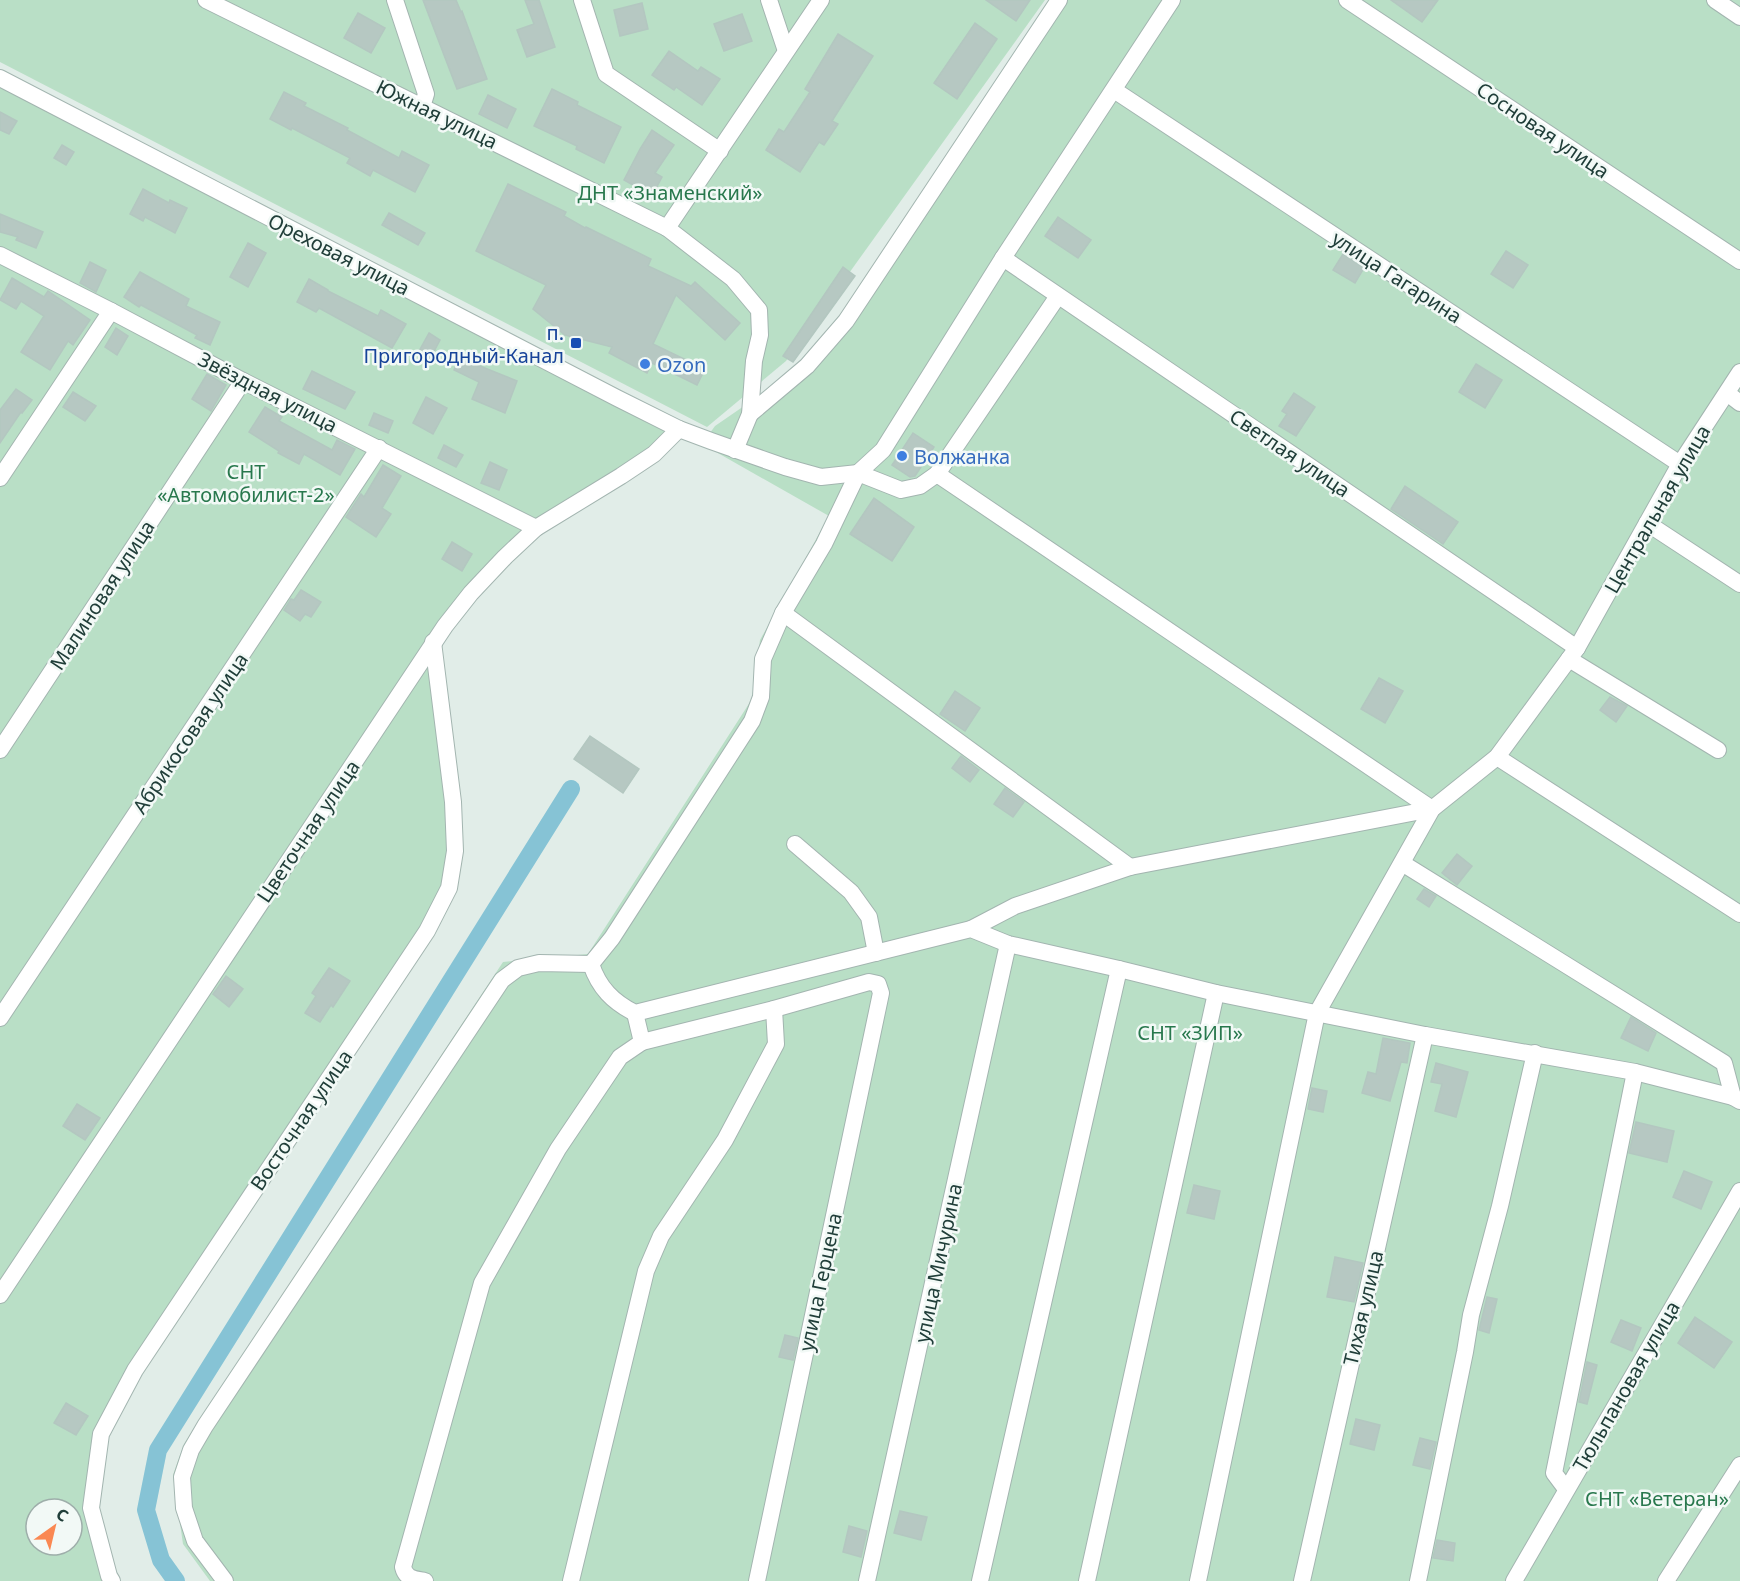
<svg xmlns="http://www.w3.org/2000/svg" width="1740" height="1581" font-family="'Noto Sans',sans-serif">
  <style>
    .green { fill: #b9dfc6; fill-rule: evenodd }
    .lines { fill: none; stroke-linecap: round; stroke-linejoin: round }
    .canal { stroke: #86c3d5; stroke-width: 18 }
    .building { fill: #b6c8c2; stroke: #b3c7c0; stroke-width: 1.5 }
    .minor-casing { stroke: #a3b5b0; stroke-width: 18 }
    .minor { stroke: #fff; stroke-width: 16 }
    .transit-dot { fill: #1a4fb4; stroke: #f2f9f6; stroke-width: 2 }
    .shop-dot { fill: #3f7fe0; stroke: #f2f9f6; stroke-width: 2 }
    .labels { text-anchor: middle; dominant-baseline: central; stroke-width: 5; stroke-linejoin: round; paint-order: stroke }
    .street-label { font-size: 20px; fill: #203e39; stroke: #f2f9f6 }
    .park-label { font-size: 20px; fill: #28784d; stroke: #f2f9f6 }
    .transit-label { font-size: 20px; fill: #164399; stroke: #f2f9f6; text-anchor: end }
    .shop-label { font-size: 20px; fill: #366cbe; stroke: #f2f9f6; text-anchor: start }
  </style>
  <rect width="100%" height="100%" fill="#e1ede8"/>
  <g class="green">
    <path d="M0 0H1045L786 361 707 427 0 62Z"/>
    <path d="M1054 0H1740V1581H210L183 1544 173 1475 184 1444 503 962 588 954 752 699 760 640 829 516 702 444 715 426 792 373 851 301Z"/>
    <path d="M0 78 679 429 536 528 433 642 453 802 449 888 101 1434 91 1508 112 1581H0ZM36 1509H72V1545H36Z"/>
  </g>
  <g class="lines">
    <path class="canal" d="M176 1581 161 1560 146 1510 158 1450 571 789"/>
  </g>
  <g class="building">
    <path d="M423 0H456L461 12 462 11 487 79 457 89Z"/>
    <path d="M525 0H539L555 47 527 57 517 30 534 24Z"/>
    <path d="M986 0H1030L1016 21Z"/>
    <path d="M1391 0H1438L1422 22Z"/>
    <path d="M642 3 648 29 620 36 614 10Z"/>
    <path d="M358 13 385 28 371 53 344 38Z"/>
    <path d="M742 14 752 41 724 51 714 24Z"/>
    <path d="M975 23 997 39 957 99 934 83Z"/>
    <path d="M838 34 873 56 832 121 838 124 824 145 819 142 800 172 766 150 779 129 784 132 810 92 805 89Z"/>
    <path d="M669 51 698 71 701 67 720 79 702 105 676 87 674 90 652 75Z"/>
    <path d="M552 89 578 102 577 105 621 127 604 163 576 149 577 146 534 126Z"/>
    <path d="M284 92 306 103 304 106 348 128 347 130 399 158 402 151 429 165 415 192 373 170 370 176 347 163 350 158 292 128 291 130 270 119Z"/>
    <path d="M488 95 516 109 507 128 479 114Z"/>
    <path d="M0 112 17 121 9 134 0 130Z"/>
    <path d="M652 130 674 145 655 173 662 177 652 196 624 180 640 149Z"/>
    <path d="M62 145 74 152 66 165 54 158Z"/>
    <path d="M508 184 566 212 564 216 585 228 586 227 651 259 648 266 691 286 695 282 740 323 725 340 676 295 653 344 705 369 697 385 652 363 647 373 609 353 612 347 565 335 533 309 546 285 476 251Z"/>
    <path d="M143 189 169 203 170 200 187 208 175 233 145 217 143 221 130 214Z"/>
    <path d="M389 213 425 233 418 245 382 225Z"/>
    <path d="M0 214 43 232 36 248 16 240 18 237 0 232Z"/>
    <path d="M1058 217 1091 240 1078 258 1045 236Z"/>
    <path d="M248 243 266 253 248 287 230 277Z"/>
    <path d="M1506 251 1528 265 1513 288 1491 274Z"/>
    <path d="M1343 254 1364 268 1355 283 1333 270Z"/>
    <path d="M90 262 106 270 96 292 80 283Z"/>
    <path d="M843 267 855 276 793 362 783 356Z"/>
    <path d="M140 272 189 299 186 306 220 322 210 345 195 338 197 335 141 305 139 307 124 297Z"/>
    <path d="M12 278 44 297 48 291 90 320 73 345 68 341 50 370 21 352 44 316 21 301 16 309 0 300Z"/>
    <path d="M309 279 328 290V291L378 316 381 310 406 324 392 348 319 308 316 312 297 302Z"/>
    <path d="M116 328 128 336 117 355 105 347Z"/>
    <path d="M429 333 440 340 430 359 418 353Z"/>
    <path d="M460 358 517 381 505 413 472 399 479 382 454 370Z"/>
    <path d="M1476 364 1502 380 1485 408 1459 392Z"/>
    <path d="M312 371 355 392 345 409 303 389Z"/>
    <path d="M207 374 226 385 211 411 192 399Z"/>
    <path d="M16 389 32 400 22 413 21 412 0 443V410Z"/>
    <path d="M73 392 96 406 85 421 63 407Z"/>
    <path d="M1294 393 1315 407 1296 436 1279 426 1287 414 1282 411Z"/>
    <path d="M426 397 447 408 433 434 413 423Z"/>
    <path d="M265 407 282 417 279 421 332 450 337 440 355 449 340 475 304 454 299 464 278 453 279 451 249 432Z"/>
    <path d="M374 413 393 421 388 433 369 425Z"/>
    <path d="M913 433 934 447 915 476 910 477 892 465Z"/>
    <path d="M444 445 463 455 456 467 438 458Z"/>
    <path d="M490 462 507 470 499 490 481 483Z"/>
    <path d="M383 465 401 476 382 508 391 514 376 537 346 517 361 494 364 497Z"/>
    <path d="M1405 486 1458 522 1443 544 1391 509Z"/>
    <path d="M874 498 914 527 892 561 850 534Z"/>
    <path d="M452 542 472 554 462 571 442 559Z"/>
    <path d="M301 590 321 602 311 617 305 614 300 621 284 610 291 599 294 600Z"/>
    <path d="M1379 678 1403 691 1385 723 1361 709Z"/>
    <path d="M955 691 980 708 965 731 940 714Z"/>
    <path d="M1610 697 1627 706 1616 722 1600 710Z"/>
    <path d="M590 736 639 769 623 793 574 759Z"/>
    <path d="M961 756 979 770 970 782 952 768Z"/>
    <path d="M1005 788 1024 802 1013 817 994 804Z"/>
    <path d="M1457 854 1472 866 1457 885 1442 873Z"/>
    <path d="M1424 889 1436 896 1429 907 1417 899Z"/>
    <path d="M329 968 350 981 333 1007 331 1005 320 1022 305 1013 316 996 312 993Z"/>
    <path d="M226 976 243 989 229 1007 213 994Z"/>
    <path d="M1631 1017 1656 1033 1648 1051 1621 1038Z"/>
    <path d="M1383 1038 1410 1043 1407 1063 1401 1062 1390 1101 1362 1093 1368 1072 1376 1074Z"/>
    <path d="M1436 1063 1468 1072 1456 1117 1435 1111 1442 1084 1431 1082Z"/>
    <path d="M1312 1088 1327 1091 1323 1112 1308 1109Z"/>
    <path d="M77 1104 100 1118 85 1140 63 1126Z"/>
    <path d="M1636 1122 1674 1131 1667 1162 1629 1153Z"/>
    <path d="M1684 1171 1712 1182 1701 1209 1673 1197Z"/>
    <path d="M1194 1185 1220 1191 1214 1219 1187 1213Z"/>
    <path d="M1335 1257 1363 1263 1354 1302 1327 1297Z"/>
    <path d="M1487 1297 1497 1299 1489 1333 1479 1330Z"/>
    <path d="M1695 1317 1732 1342 1714 1368 1678 1343Z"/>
    <path d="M1621 1320 1641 1328 1632 1351 1611 1342Z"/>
    <path d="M785 1335 798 1338 793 1360 779 1357Z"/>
    <path d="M1587 1362 1597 1365 1587 1404 1579 1402Z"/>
    <path d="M66 1403 88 1416 76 1435 54 1423Z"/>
    <path d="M1356 1419 1380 1425 1374 1450 1350 1444Z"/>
    <path d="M1420 1438 1436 1442 1430 1469 1413 1465Z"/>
    <path d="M900 1511 927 1517 921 1540 894 1533Z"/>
    <path d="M849 1526 867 1531 861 1557 843 1552Z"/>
    <path d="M1437 1540 1455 1543 1453 1561 1433 1558Z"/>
  </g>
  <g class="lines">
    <g class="minor-casing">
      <g id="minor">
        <path d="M206 0 667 228 733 279 759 310 760 335 754 361 750 414 735 450"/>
        <path d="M395 0 426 94 422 107"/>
        <path d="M582 0 606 74 720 151"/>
        <path d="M769 0 786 51"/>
        <path d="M1347 0 1740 261"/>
        <path d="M1715 0 1740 17"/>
        <path d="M0 78 617 398 679 429 711 441 785 467 821 477 858 473 901 490 920 486 937 474 1432 809"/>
        <path d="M1114 90 1680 464"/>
        <path d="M667 228 821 0"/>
        <path d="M0 255 111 311 243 381 536 528"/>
        <path d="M1003 258 1577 648"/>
        <path d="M1727 393 1740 403"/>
        <path d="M750 414 807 366 846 321 1059 0"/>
        <path d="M937 474 1058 296"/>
        <path d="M0 478 111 311"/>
        <path d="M1647 523 1740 584"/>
        <path d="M783 613 1130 867"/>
        <path d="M1569 659 1718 750"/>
        <path d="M0 750 243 381"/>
        <path d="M1497 757 1740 914"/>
        <path d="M795 844 851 892 869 917 876 953"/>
        <path d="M1402 863 1724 1063 1733 1097"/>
        <path d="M971 929 1015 906 1130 867 1432 809"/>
        <path d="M591 964C599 988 613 1002 635 1013L971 929 1008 944 1119 969 1216 993 1425 1035 1635 1072 1733 1097 1740 1101"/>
        <path d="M0 1018 379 448"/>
        <path d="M642 1042 774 1009 869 982 878 984 881 993 757 1581"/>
        <path d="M0 1295 445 626 471 593 505 557 536 528 621 476 654 454 679 429"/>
        <path d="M1566 1489 1554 1473 1635 1072"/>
        <path d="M112 1581 109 1576 91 1508 101 1434 135 1370 427 931 449 888 455 851 453 802 433 642"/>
        <path d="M225 1581 195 1541 184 1508 182 1477 191 1450 205 1426 502 980 518 968 539 963 591 964 612 938 752 721 761 697 763 659 783 613 824 544 858 473 883 450 1003 258 1172 0"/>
        <path d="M425 1581C414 1579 406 1579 403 1567L482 1283 558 1149 620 1057 642 1042 635 1013"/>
        <path d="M571 1581 646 1271 661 1236 725 1140 776 1044 774 1009"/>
        <path d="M867 1581 1008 944"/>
        <path d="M980 1581 1119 969"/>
        <path d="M1087 1581 1216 993"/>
        <path d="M1198 1581 1317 1013 1432 809 1497 757 1577 648 1680 464 1740 372"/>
        <path d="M1302 1581 1425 1035"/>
        <path d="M1418 1581 1465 1352 1471 1315 1500 1206 1535 1053"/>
        <path d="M1514 1581 1740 1191"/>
        <path d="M1666 1581 1740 1465"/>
      </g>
    </g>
    <use href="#minor" class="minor"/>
  </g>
  <rect class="transit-dot" x="570" y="337" width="12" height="12" rx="3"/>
  <g class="shop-dot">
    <circle cx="645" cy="364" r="6"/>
    <circle cx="902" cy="456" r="6"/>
  </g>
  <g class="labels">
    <g class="street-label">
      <text transform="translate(437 114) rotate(26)">Южная улица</text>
      <text transform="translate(1543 130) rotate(34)">Сосновая улица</text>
      <text transform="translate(339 254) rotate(27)">Ореховая улица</text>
      <text transform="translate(1397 277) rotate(33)">улица Гагарина</text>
      <text transform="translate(268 392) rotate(27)">Звёздная улица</text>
      <text transform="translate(1290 453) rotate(34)">Светлая улица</text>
      <text transform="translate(1657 509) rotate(-60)">Центральная улица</text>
      <text transform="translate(102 595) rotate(-57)">Малиновая улица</text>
      <text transform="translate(190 733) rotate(-56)">Абрикосовая улица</text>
      <text transform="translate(308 831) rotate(-56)">Цветочная улица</text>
      <text transform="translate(301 1120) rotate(-56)">Восточная улица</text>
      <text transform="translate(938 1263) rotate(-78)">улица Мичурина</text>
      <text transform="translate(820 1282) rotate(-78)">улица Герцена</text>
      <text transform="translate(1363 1308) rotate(-77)">Тихая улица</text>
      <text transform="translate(1626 1386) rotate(-60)">Тюльпановая улица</text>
    </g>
    <g class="park-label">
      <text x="670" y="192">ДНТ «Знаменский»</text>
      <text x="246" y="471">СНТ<tspan x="246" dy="23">«Автомобилист-2»</tspan></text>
      <text x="1190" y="1032">СНТ «ЗИП»</text>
      <text x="1657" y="1498">СНТ «Ветеран»</text>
    </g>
    <g class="transit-label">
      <text x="564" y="332">п.<tspan x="564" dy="23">Пригородный-Канал</tspan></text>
    </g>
    <g class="shop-label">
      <text x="657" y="364">Ozon</text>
      <text x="914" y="456">Волжанка</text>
    </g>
  </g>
  <g transform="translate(54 1527) rotate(34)"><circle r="28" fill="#f2f9f6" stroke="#9eaeaa" stroke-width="1.5"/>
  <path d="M0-4.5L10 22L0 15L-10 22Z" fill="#fa8852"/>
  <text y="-9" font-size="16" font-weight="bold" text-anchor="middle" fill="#203e39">С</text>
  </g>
</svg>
